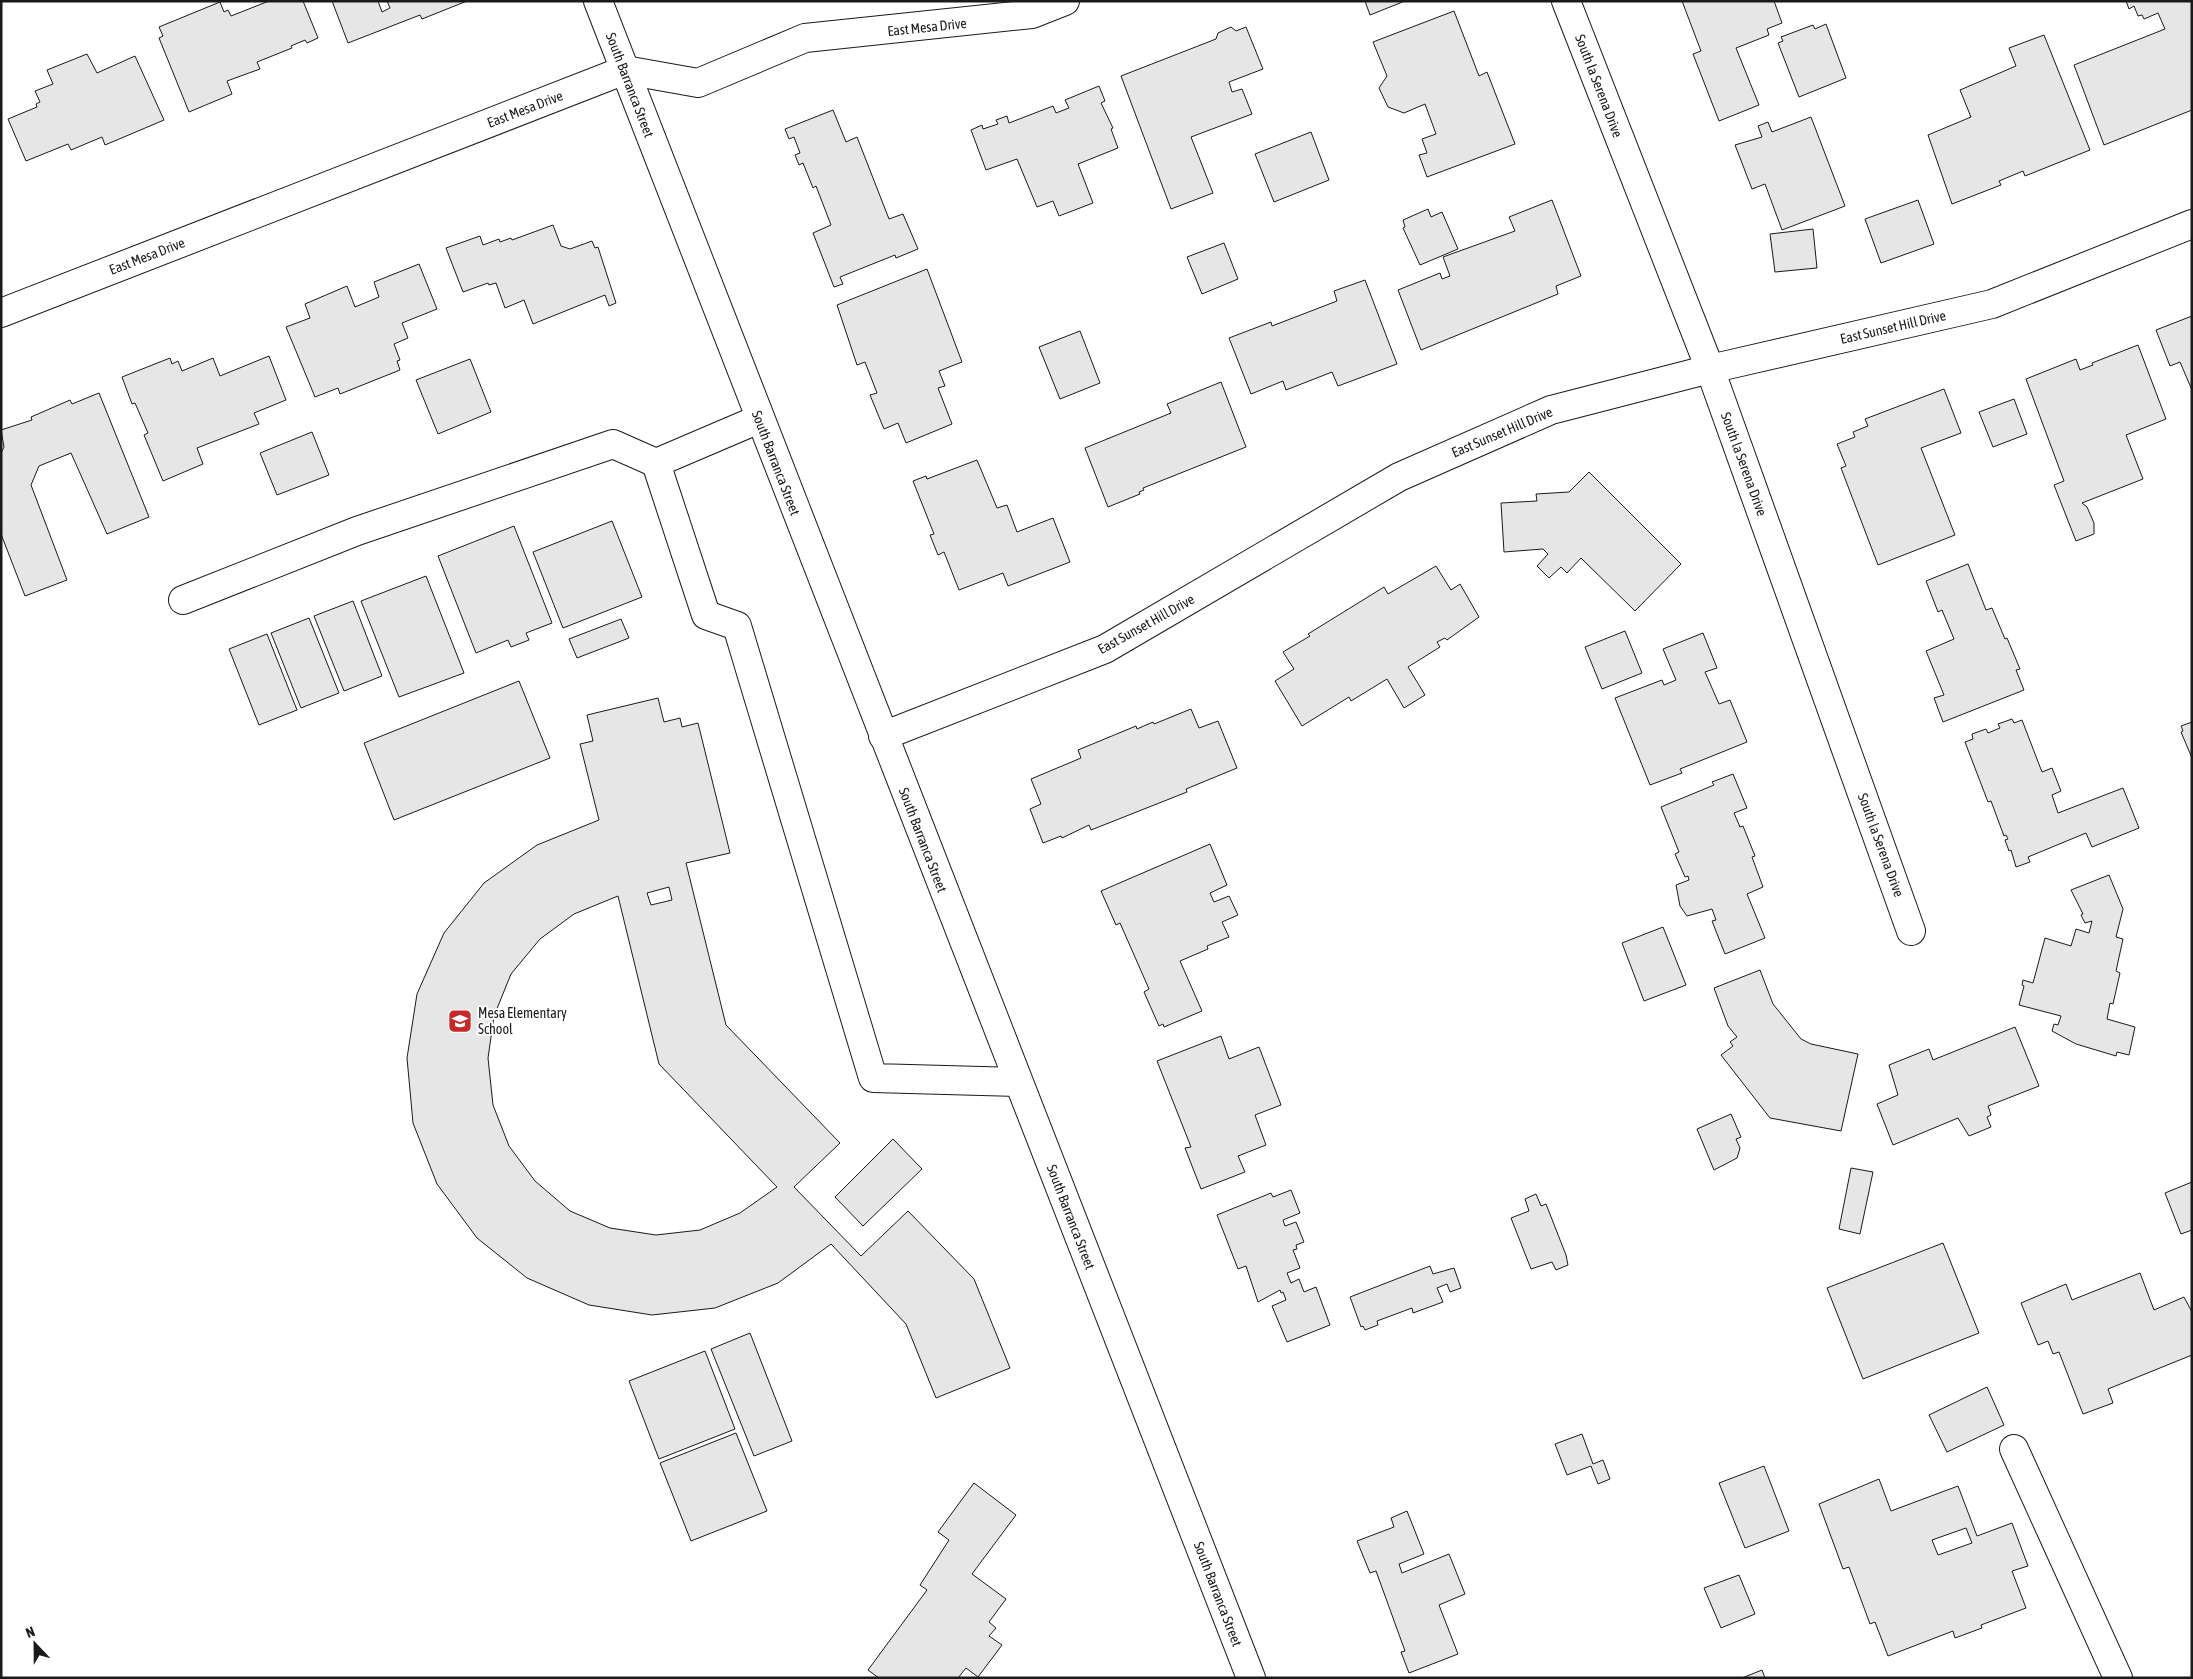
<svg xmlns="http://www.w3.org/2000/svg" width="2193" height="1679" font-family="'Asap Condensed',sans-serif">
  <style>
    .building { fill: #e6e6e6; stroke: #1a1a1a; fill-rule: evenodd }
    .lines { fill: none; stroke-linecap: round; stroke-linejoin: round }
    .minor-casing { stroke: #1a1a1a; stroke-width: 30 }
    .major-casing { stroke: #1a1a1a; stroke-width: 30 }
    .minor { stroke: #fff; stroke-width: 28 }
    .major { stroke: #fff; stroke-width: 28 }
    .labels { text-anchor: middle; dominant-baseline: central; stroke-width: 4; stroke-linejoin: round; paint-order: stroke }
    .street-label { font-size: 14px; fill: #1a1a1a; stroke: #fff }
    .poi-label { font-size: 14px; fill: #1a1a1a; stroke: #fff; text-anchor: start }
  </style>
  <rect width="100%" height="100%" fill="#fff"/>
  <g class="building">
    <path d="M269 1H303L318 38 307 43 305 40 291 46 292 48 257 62 260 69 227 81 232 94 189 112 159 38 163 36 159 27 220 2 224 12 228 10 231 16Z"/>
    <path d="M332 1H378L382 12 390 8 387 1H467L422 19 420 15 348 43Z"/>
    <path d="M1365 1H1405L1370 15Z"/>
    <path d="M1682 1H1774L1782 23 1767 29 1769 35 1736 48 1759 105 1719 121 1693 54 1701 51Z"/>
    <path d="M2126 1H2192V110L2104 145 2074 65 2165 29 2158 13 2144 19 2142 15 2138 16 2134 6 2129 9Z"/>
    <path d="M1454 11 1479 76 1487 72 1515 144 1427 177 1419 155 1427 153 1422 139 1436 134 1425 104 1404 113 1388 107 1379 88 1387 76 1373 42Z"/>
    <path d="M1826 24 1846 78 1799 97 1778 43 1783 41 1781 37 1813 25 1815 29Z"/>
    <path d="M1231 27 1236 31 1246 27 1263 69 1229 82 1232 92 1242 89 1252 114 1191 137 1213 193 1171 209 1121 76 1216 39 1218 33Z"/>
    <path d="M2044 35 2090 150 2025 176 2023 171 1999 181 2001 185 1952 204 1928 135 1971 117 1960 90 2016 66 2009 48Z"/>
    <path d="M87 54 97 73 135 56 164 120 105 145 102 137 71 150 68 144 26 161 8 119 37 107 36 104 40 102 35 91 53 84 47 70Z"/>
    <path d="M1099 86 1105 101 1101 103 1113 128 1111 129 1118 148 1078 164 1093 203 1059 216 1053 201 1037 207 1017 159 986 170 971 130 982 125 983 129 998 124 996 120 1007 116 1009 123 1053 106 1056 113 1069 108 1065 100Z"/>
    <path d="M833 110 846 142 857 137 889 219 903 214 918 249 896 258 895 255 840 277 843 284 834 287 813 233 831 225 816 186 813 188 803 163 799 165 795 155 800 153 794 137 789 139 785 129Z"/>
    <path d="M1811 117 1845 206 1782 230 1765 184 1752 189 1735 145 1762 137 1758 126 1768 122 1772 132Z"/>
    <path d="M1311 132 1329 180 1274 202 1255 154Z"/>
    <path d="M1552 200 1581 276 1556 286 1558 294 1421 350 1398 290 1440 273 1442 279 1450 276 1443 257 1515 231 1509 217Z"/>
    <path d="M1918 200 1934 244 1881 263 1865 219Z"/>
    <path d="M1428 209 1431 217 1442 212 1458 249 1420 265 1403 228 1405 227 1403 220Z"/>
    <path d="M553 225 561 246 570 249 592 241 595 248 598 247 616 303 609 306 605 295 533 324 524 300 505 308 496 283 489 285 488 283 463 292 446 248 480 236 483 245 499 239 500 242 511 238 512 240Z"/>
    <path d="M1813 229 1817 268 1775 272 1770 234Z"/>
    <path d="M1224 243 1238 279 1202 294 1187 257Z"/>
    <path d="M419 264 437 309 402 323 408 338 394 344 400 360 397 361 400 370 340 394 338 388 315 397 286 327 310 318 305 304 347 286 355 307 379 297 374 282Z"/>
    <path d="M927 269 962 362 939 371 945 386 938 388 952 424 906 443 898 423 884 429 870 395 877 393 865 362 857 365 837 305Z"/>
    <path d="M1365 280 1397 364 1338 386 1332 372 1286 390 1283 381 1251 394 1229 338 1271 322 1272 326 1337 301 1334 291Z"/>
    <path d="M2192 316V390L2180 362 2170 366 2156 330Z"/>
    <path d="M1080 331 1100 383 1060 399 1039 347Z"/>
    <path d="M2138 345 2166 419 2126 435 2143 479 2082 503 2087 507 2094 523V534L2076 541 2054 485 2064 481 2026 379 2076 359 2080 370 2093 365 2092 363Z"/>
    <path d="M269 356 286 400 254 413 259 424 197 448 203 464 163 481 144 435 148 433 135 403 132 404 122 377 170 358 172 364 178 361 182 371 213 358 220 376Z"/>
    <path d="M470 359 491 412 438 434 416 380Z"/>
    <path d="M1221 382 1246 447 1143 488 1144 490 1139 492 1140 494 1108 507 1085 448 1171 413 1167 404Z"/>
    <path d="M1944 389 1961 433 1921 448 1955 535 1878 565 1841 468 1846 466 1837 444 1855 437 1853 432 1868 426 1865 419Z"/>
    <path d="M99 393 149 517 107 534 71 453 39 466 31 485 67 580 25 596 1 534V453L4 447 1 430 32 420 31 417 70 400 72 404Z"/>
    <path d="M2014 399 2027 434 1993 447 1979 412Z"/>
    <path d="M312 432 329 475 277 495 260 453Z"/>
    <path d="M977 460 997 508 1007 505 1017 532 1053 518 1070 562 1008 586 1003 573 959 590 944 552 938 555 930 535 934 534 913 481 926 476 927 479Z"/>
    <path d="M1589 472 1681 564 1635 611 1581 558 1567 573 1561 567 1549 578 1537 566 1548 554 1543 549 1504 552 1501 503 1537 501 1536 494 1569 492Z"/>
    <path d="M612 521 642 597 563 628 533 552Z"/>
    <path d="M514 526 552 623 526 633 529 640 511 647 508 640 476 653 438 556Z"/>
    <path d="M1968 564 1986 610 1992 608 2005 639 2007 638 2020 669 2016 670 2024 690 1943 722 1934 698 1944 695 1926 651 1954 639 1942 610 1938 612 1926 581Z"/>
    <path d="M1436 566 1451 590 1460 584 1479 617 1447 640 1445 638 1437 642 1440 647 1408 667 1425 695 1404 708 1387 679 1351 701 1349 697 1302 726 1275 681 1294 669 1283 652 1310 636 1308 634 1384 587 1388 594Z"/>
    <path d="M426 576 464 673 399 697 361 601Z"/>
    <path d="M353 601 382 676 344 691 314 616Z"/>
    <path d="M309 618 339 693 301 708 271 633Z"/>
    <path d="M621 619 629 638 577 658 569 639Z"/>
    <path d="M1625 631 1642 673 1602 689 1585 647Z"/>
    <path d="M1703 633 1717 668 1705 672 1719 704 1730 700 1747 742 1680 769 1682 773 1650 785 1615 698 1662 680 1664 685 1676 680 1663 649Z"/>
    <path d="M267 634 297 710 259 725 229 649Z"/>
    <path d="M519 681 550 758 394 820 364 743Z"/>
    <path d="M658 698 664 722 680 718 682 727 698 723 730 853 686 863 726 1025 840 1143 794 1187 861 1256 908 1211 974 1279 1010 1368 936 1398 906 1324 831 1244 778 1283 715 1308 652 1315 589 1305 527 1278 477 1238 437 1184 413 1123 407 1058 417 994 444 933 484 883 537 845 599 820 580 744 593 741 587 715ZM669 887 672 900 651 905 647 893ZM618 896 659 1064 777 1187 740 1213 700 1230 656 1235 610 1228 570 1211 535 1181 509 1146 493 1105 488 1058 494 1016 511 974 540 939 574 914Z"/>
    <path d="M1191 709 1199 728 1218 721 1237 768 1186 789 1187 792 1091 830 1089 825 1062 838 1061 836 1043 843 1030 809 1041 804 1031 779 1081 758 1078 750 1136 726 1137 729 1153 722 1154 724Z"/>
    <path d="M2012 719 2014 723 2022 720 2042 772 2052 768 2061 791 2052 795 2058 813 2123 788 2139 828 2092 847 2086 833 2028 857 2030 862 2016 867 2011 850 2009 851 2005 840 2008 839 2006 835 2004 836 1991 801 1988 802 1965 742 1973 739 1972 734 1986 729 1988 733 2000 728 1998 724Z"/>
    <path d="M2192 722V758L2181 732 2183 731 2181 726Z"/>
    <path d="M1733 774 1747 808 1734 813 1740 827 1743 826 1755 856 1752 857 1763 887 1747 894 1765 938 1725 954 1712 921 1716 920 1712 909 1687 916 1680 906 1676 885 1689 880 1688 876 1685 877 1675 854 1679 852 1661 807 1714 785 1712 782Z"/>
    <path d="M1210 844 1227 885 1210 893 1214 902 1229 896 1238 915 1222 922 1229 937 1207 946 1208 949 1180 961 1202 1011 1164 1027 1163 1024 1159 1026 1144 992 1149 989 1120 923 1116 925 1101 891Z"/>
    <path d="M2109 875 2123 909 2116 937 2123 939 2116 971 2120 973 2113 1004 2110 1003 2107 1019 2135 1027 2129 1055 2117 1052 2116 1056 2076 1044 2052 1031 2054 1024 2058 1025 2061 1016 2019 1005 2024 986 2022 985 2023 980 2033 983 2045 938 2071 946 2076 929 2089 933 2092 921 2085 923 2081 915 2083 914 2071 890Z"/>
    <path d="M1663 927 1686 985 1644 1001 1622 943Z"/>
    <path d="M1760 970 1773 1004 1801 1039 1811 1044 1858 1054 1841 1131 1770 1118 1721 1055 1733 1046 1730 1042 1737 1037 1728 1026 1714 988Z"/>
    <path d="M2015 1027 2039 1086 1988 1106 1991 1115 1987 1117 1991 1127 1969 1136 1958 1118 1893 1145 1877 1104 1898 1095 1889 1065 1929 1049 1933 1060Z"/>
    <path d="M1221 1036 1229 1059 1259 1047 1281 1105 1255 1115 1266 1145 1238 1156 1245 1172 1201 1189 1185 1148 1191 1147 1157 1061Z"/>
    <path d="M1731 1114 1741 1137 1736 1139 1740 1148 1737 1158 1714 1170 1697 1129Z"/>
    <path d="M893 1139 922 1169 863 1226 835 1197Z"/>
    <path d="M1851 1168 1873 1172 1860 1234 1839 1229Z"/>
    <path d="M2192 1182V1230L2181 1234 2165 1193Z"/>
    <path d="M1291 1190 1300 1213 1283 1220 1285 1226 1296 1222 1304 1242 1296 1245 1297 1249 1293 1250 1300 1268 1287 1273 1291 1283 1299 1279 1304 1292 1316 1287 1330 1325 1287 1342 1272 1306 1286 1300 1283 1292 1281 1293 1280 1290 1258 1302 1246 1266 1238 1269 1217 1215 1271 1193 1273 1197Z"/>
    <path d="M1536 1194 1541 1206 1546 1204 1566 1255 1568 1265 1556 1270 1552 1262 1531 1269 1511 1218 1529 1211 1525 1199Z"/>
    <path d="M1943 1243 1979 1333 1863 1379 1827 1288Z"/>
    <path d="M1430 1266 1433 1274 1454 1268 1461 1288 1450 1292 1447 1284 1437 1288 1443 1302 1413 1313 1412 1308 1377 1321 1378 1325 1365 1330 1363 1326 1361 1327 1350 1297Z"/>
    <path d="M2140 1273 2154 1310 2184 1297 2192 1312V1355L2108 1389 2113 1403 2083 1414 2059 1352 2053 1354 2048 1341 2038 1345 2021 1303 2066 1284 2072 1300Z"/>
    <path d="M750 1333 792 1441 754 1456 711 1349Z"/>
    <path d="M705 1351 735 1429 659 1459 629 1381Z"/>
    <path d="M1987 1387 2004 1425 1947 1452 1929 1415Z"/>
    <path d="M736 1433 767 1511 691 1541 660 1463Z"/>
    <path d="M1582 1434 1593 1464 1603 1460 1610 1479 1598 1484 1591 1466 1567 1475 1555 1444Z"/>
    <path d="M1764 1466 1789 1531 1745 1548 1719 1483Z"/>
    <path d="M1879 1479 1891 1511 1958 1486 1977 1536 2012 1523 2028 1566 2012 1571 2026 1608 1981 1625 1982 1628 1955 1638 1953 1631 1888 1656 1875 1622 1870 1624 1849 1567 1843 1569 1819 1504ZM1966 1528 1972 1543 1938 1555 1932 1540Z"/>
    <path d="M974 1483 1016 1515 972 1574 1006 1599 989 1622 996 1628 989 1636 1002 1645 978 1677 966 1668 958 1678H879L868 1670 927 1590 920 1585 949 1540 938 1532Z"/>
    <path d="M1407 1511 1424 1554 1399 1564 1402 1573 1449 1554 1465 1594 1439 1605 1458 1654 1409 1673 1401 1652 1405 1651 1376 1571 1370 1573 1357 1541 1394 1527 1391 1518Z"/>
    <path d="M1739 1575 1755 1614 1721 1628 1704 1588Z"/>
    <path d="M1762 1670 1765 1678H1742Z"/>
  </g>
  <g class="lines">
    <g class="minor-casing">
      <g id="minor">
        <path d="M1566 1 1710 369 1911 931"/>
        <path d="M1 313 625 70 698 83 805 38 1032 14 1065 1"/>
        <path d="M759 419 656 463 706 615 737 626 873 1078 1018 1082"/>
        <path d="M183 600 357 531 613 444 656 463"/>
        <path d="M883 736 1105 649 1399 477 1551 410 1710 369 1992 304 2192 224"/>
        <path d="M2014 1449 2118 1678"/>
      </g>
    </g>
    <g class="major-casing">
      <path id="major" d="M598 1 1251 1678"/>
    </g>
    <use href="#minor" class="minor"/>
    <use href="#major" class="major"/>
  </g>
  <defs>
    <g id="school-square" transform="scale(1.25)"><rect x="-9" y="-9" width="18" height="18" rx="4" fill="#c62828" stroke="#fff"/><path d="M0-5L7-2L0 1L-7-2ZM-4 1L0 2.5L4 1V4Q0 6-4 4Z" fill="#fff"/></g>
  </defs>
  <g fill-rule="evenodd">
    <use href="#school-square" x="460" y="1021"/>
  </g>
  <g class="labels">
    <g class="street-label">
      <text transform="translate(927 27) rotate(-6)">East Mesa Drive</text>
      <text transform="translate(630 85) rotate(69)">South Barranca Street</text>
      <text transform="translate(1599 86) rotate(69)">South la Serena Drive</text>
      <text transform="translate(525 109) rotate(-21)">East Mesa Drive</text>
      <text transform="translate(147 256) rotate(-21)">East Mesa Drive</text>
      <text transform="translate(1893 327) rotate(-13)">East Sunset Hill Drive</text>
      <text transform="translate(1502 432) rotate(-23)">East Sunset Hill Drive</text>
      <text transform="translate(776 463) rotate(69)">South Barranca Street</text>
      <text transform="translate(1744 464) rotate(70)">South la Serena Drive</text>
      <text transform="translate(1146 624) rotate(-29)">East Sunset Hill Drive</text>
      <text transform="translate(923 840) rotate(69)">South Barranca Street</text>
      <text transform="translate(1881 845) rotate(70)">South la Serena Drive</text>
      <text transform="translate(1071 1217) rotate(69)">South Barranca Street</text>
      <text transform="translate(1218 1594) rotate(69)">South Barranca Street</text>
    </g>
    <g class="poi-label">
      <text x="478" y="1013">Mesa Elementary<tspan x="478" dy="16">School</tspan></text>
    </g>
  </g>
  <rect width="2193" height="1679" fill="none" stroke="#1a1a1a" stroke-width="5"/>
  <g transform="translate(35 1644) rotate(338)" stroke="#ffffff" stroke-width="4" paint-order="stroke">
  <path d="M0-4L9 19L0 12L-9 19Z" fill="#1a1a1a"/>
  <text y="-8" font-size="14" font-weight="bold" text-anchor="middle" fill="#1a1a1a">N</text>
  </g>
</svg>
